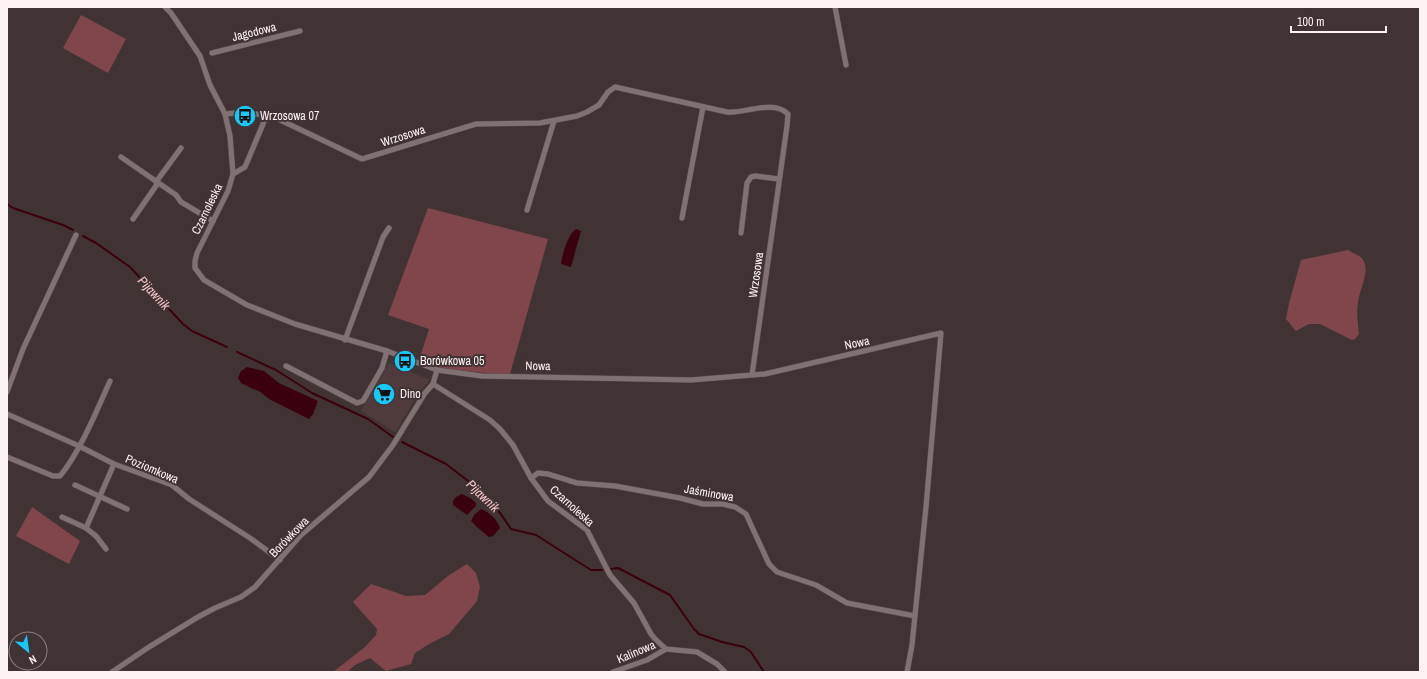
<svg xmlns="http://www.w3.org/2000/svg" width="1427" height="679" font-family="'Archivo Narrow',sans-serif">
  <style>
    .built { fill: #503b3c }
    .green { fill: #81464c }
    .water { fill: #3b000e }
    .lines { fill: none; stroke-linecap: round; stroke-linejoin: round }
    .stream { stroke: #3b000e; stroke-width: 2 }
    .street-casing { stroke: #5a4f50; stroke-width: 6 }
    .street { stroke: #817172; stroke-width: 5 }
    .labels { text-anchor: middle; dominant-baseline: central; stroke-width: 4; stroke-linejoin: round; paint-order: stroke }
    .street-label { font-size: 12px; fill: #fcf2f3; stroke: #413334 }
    .poi-label { font-size: 12px; fill: #fcf2f3; stroke: #413334; text-anchor: start }
    .water-label { font-size: 13px; font-style: italic; fill: #f8c7ca; stroke: #413334 }
  </style>
  <rect width="100%" height="100%" fill="#413334"/>
  <path class="built" d="M389 363 430 380 420 391 395 432 361 411Z"/>
  <g class="green">
    <path d="M81 15 126 39 108 73 63 48Z"/>
    <path d="M428 208 548 239 510 374 485 373 440 368 419 360 429 329 388 315Z"/>
    <path d="M1348 250C1351 252 1355 254 1359 256 1374 266 1359 289 1358 303 1356 313 1358 323 1359 334L1355 339 1352 340 1320 324H1309L1296 331 1286 319 1289 303 1301 260Z"/>
    <path d="M32 507 80 541 69 564 16 536Z"/>
    <path d="M467 564 476 573 480 587 477 601 449 634 429 644 415 653 411 664 386 671 370 658 355 665 347 672H333L365 647 376 635 377 629 353 602 371 584 406 596 425 595 448 576Z"/>
  </g>
  <g class="water">
    <path d="M576 229 581 231 571 267 561 264C562 255 568 234 576 229Z"/>
    <path d="M247 367 264 371 279 383 318 401 313 414 309 419 269 399 259 391 253 389 241 383 238 378 241 371Z"/>
    <path d="M462 494 470 498 476 503V506L467 515 453 505V501L456 497Z"/>
    <path d="M481 509C489 512 497 519 500 528L493 536 489 537 478 528 471 521 474 515Z"/>
  </g>
  <g class="lines">
    <g class="stream">
      <path d="M7 204 13 208 63 225 73 230"/>
      <path d="M83 236 96 243 130 267 183 324 192 331 227 347"/>
      <path d="M237 352 276 370 312 393 368 419 393 437"/>
      <path d="M402 442 446 464 484 493 496 507 511 529 536 535 591 570H602"/>
      <path d="M611 569 618 568 670 595 694 629 699 634 722 642 744 647 751 652 764 672"/>
    </g>
    <g class="street-casing">
      <g id="street">
        <path d="M165 7 171 13 200 56 210 85 225 114 230 136 233 174 228 191 197 253 195 261V268L204 280 247 305 295 324 387 351 437 370 482 376 691 380 765 374 941 333 926 507 912 645 907 672"/>
        <path d="M835 7 846 65"/>
        <path d="M212 53 300 31"/>
        <path d="M225 114 247 112 276 118 362 159 476 124 540 123 577 116 587 112 599 105 608 92 615 87 727 112C744 114 773 99 788 114L787 126 752 375"/>
        <path d="M121 157 176 195 181 202 213 221"/>
        <path d="M233 174 245 167 266 117"/>
        <path d="M156 182 181 148"/>
        <path d="M527 210 554 121"/>
        <path d="M682 218 703 107"/>
        <path d="M133 219 158 183"/>
        <path d="M741 233 747 183 751 177 755 176 779 179"/>
        <path d="M345 340 383 237 389 228"/>
        <path d="M286 366 357 403 363 401 382 368 387 351"/>
        <path d="M433 384 490 420 500 429 513 445 531 478 548 501 587 530 610 575 634 603 651 634 656 640 666 649 697 652 717 664 725 672"/>
        <path d="M7 392 23 349 76 235"/>
        <path d="M7 414 79 446 114 464 172 485 189 499 250 538 280 560"/>
        <path d="M7 457 53 476H60C80 452 97 410 110 381"/>
        <path d="M531 478 538 473 548 474 577 483 615 486 680 498 703 504H723L735 507 746 514 769 564 777 572 816 585 847 603 915 616"/>
        <path d="M75 485 127 509"/>
        <path d="M62 517 86 528"/>
        <path d="M106 549 96 536 86 528 114 464"/>
        <path d="M112 672 149 647 198 617 215 608 241 597 255 587 301 535 369 477 393 445 425 393 433 384 437 370"/>
        <path d="M613 672 647 660 666 649"/>
      </g>
    </g>
    <use href="#street" class="street"/>
  </g>
  <defs>
    <g id="bus-disc" transform="scale(1.15)"><circle r="9.5" fill="#15cafb" stroke="#413334"/><path d="M-5-6H5V4H4V6H2V4H-2V6H-4V4H-5ZM-3.5-4V0h7V-4ZM-3.5 1.2v1.5H-2V1.2ZM2 1.2v1.5H3.5V1.2Z" fill="#111"/></g>
    <g id="supermarket-disc" transform="scale(1.15)"><circle r="9.5" fill="#15cafb" stroke="#413334"/><path d="M-6-5.5h2.5l.6 2H6L4.5 2H-2.5L-4.4-4H-6ZM-1.5 3.2a1.3 1.3 0 1 0 .1 0ZM3 3.2a1.3 1.3 0 1 0 .1 0Z" fill="#111"/></g>
  </defs>
  <g fill-rule="evenodd">
    <use href="#bus-disc" x="245" y="116"/>
    <use href="#bus-disc" x="405" y="361"/>
    <use href="#supermarket-disc" x="384" y="394"/>
  </g>
  <g class="labels">
    <g class="street-label">
      <text transform="translate(254 32) rotate(-14)">Jagodowa</text>
      <text transform="translate(403 136) rotate(-18)">Wrzosowa</text>
      <text transform="translate(207 209) rotate(-64)">Czarnoleska</text>
      <text transform="translate(756 275) rotate(-82)">Wrzosowa</text>
      <text transform="translate(857 343) rotate(-12)">Nowa</text>
      <text transform="translate(538 366) rotate(1)">Nowa</text>
      <text transform="translate(152 469) rotate(23)">Poziomkowa</text>
      <text transform="translate(709 493) rotate(10)">Jaśminowa</text>
      <text transform="translate(572 506) rotate(42)">Czarnoleska</text>
      <text transform="translate(289 537) rotate(-46)">Borówkowa</text>
      <text transform="translate(636 652) rotate(-23)">Kalinowa</text>
    </g>
    <g class="poi-label">
      <text x="260" y="116">Wrzosowa 07</text>
      <text x="420" y="361">Borówkowa 05</text>
      <text x="400" y="394">Dino</text>
    </g>
    <g class="water-label">
      <text transform="translate(154 293) rotate(47)">Pijawnik</text>
      <text transform="translate(483 496) rotate(44)">Pijawnik</text>
    </g>
  </g>
  <rect width="1427" height="679" fill="none" stroke="#fcf2f3" stroke-width="16"/>
  <g transform="translate(28 651) rotate(151)"><circle r="19" fill="#413334" stroke="#8c7f80"/>
  <path d="M0-3L7 15L0 10L-7 15Z" fill="#15cafb"/>
  <text y="-6" font-size="11" font-weight="bold" text-anchor="middle" fill="#fcf2f3">N</text>
  </g>
  <path d="M1291 26v6h95v-6" fill="none" stroke="#fcf2f3" stroke-width="2"/>
  <text x="1297" y="26" font-size="12" fill="#fcf2f3" stroke="#413334" stroke-width="3" paint-order="stroke">100 m</text>
</svg>
